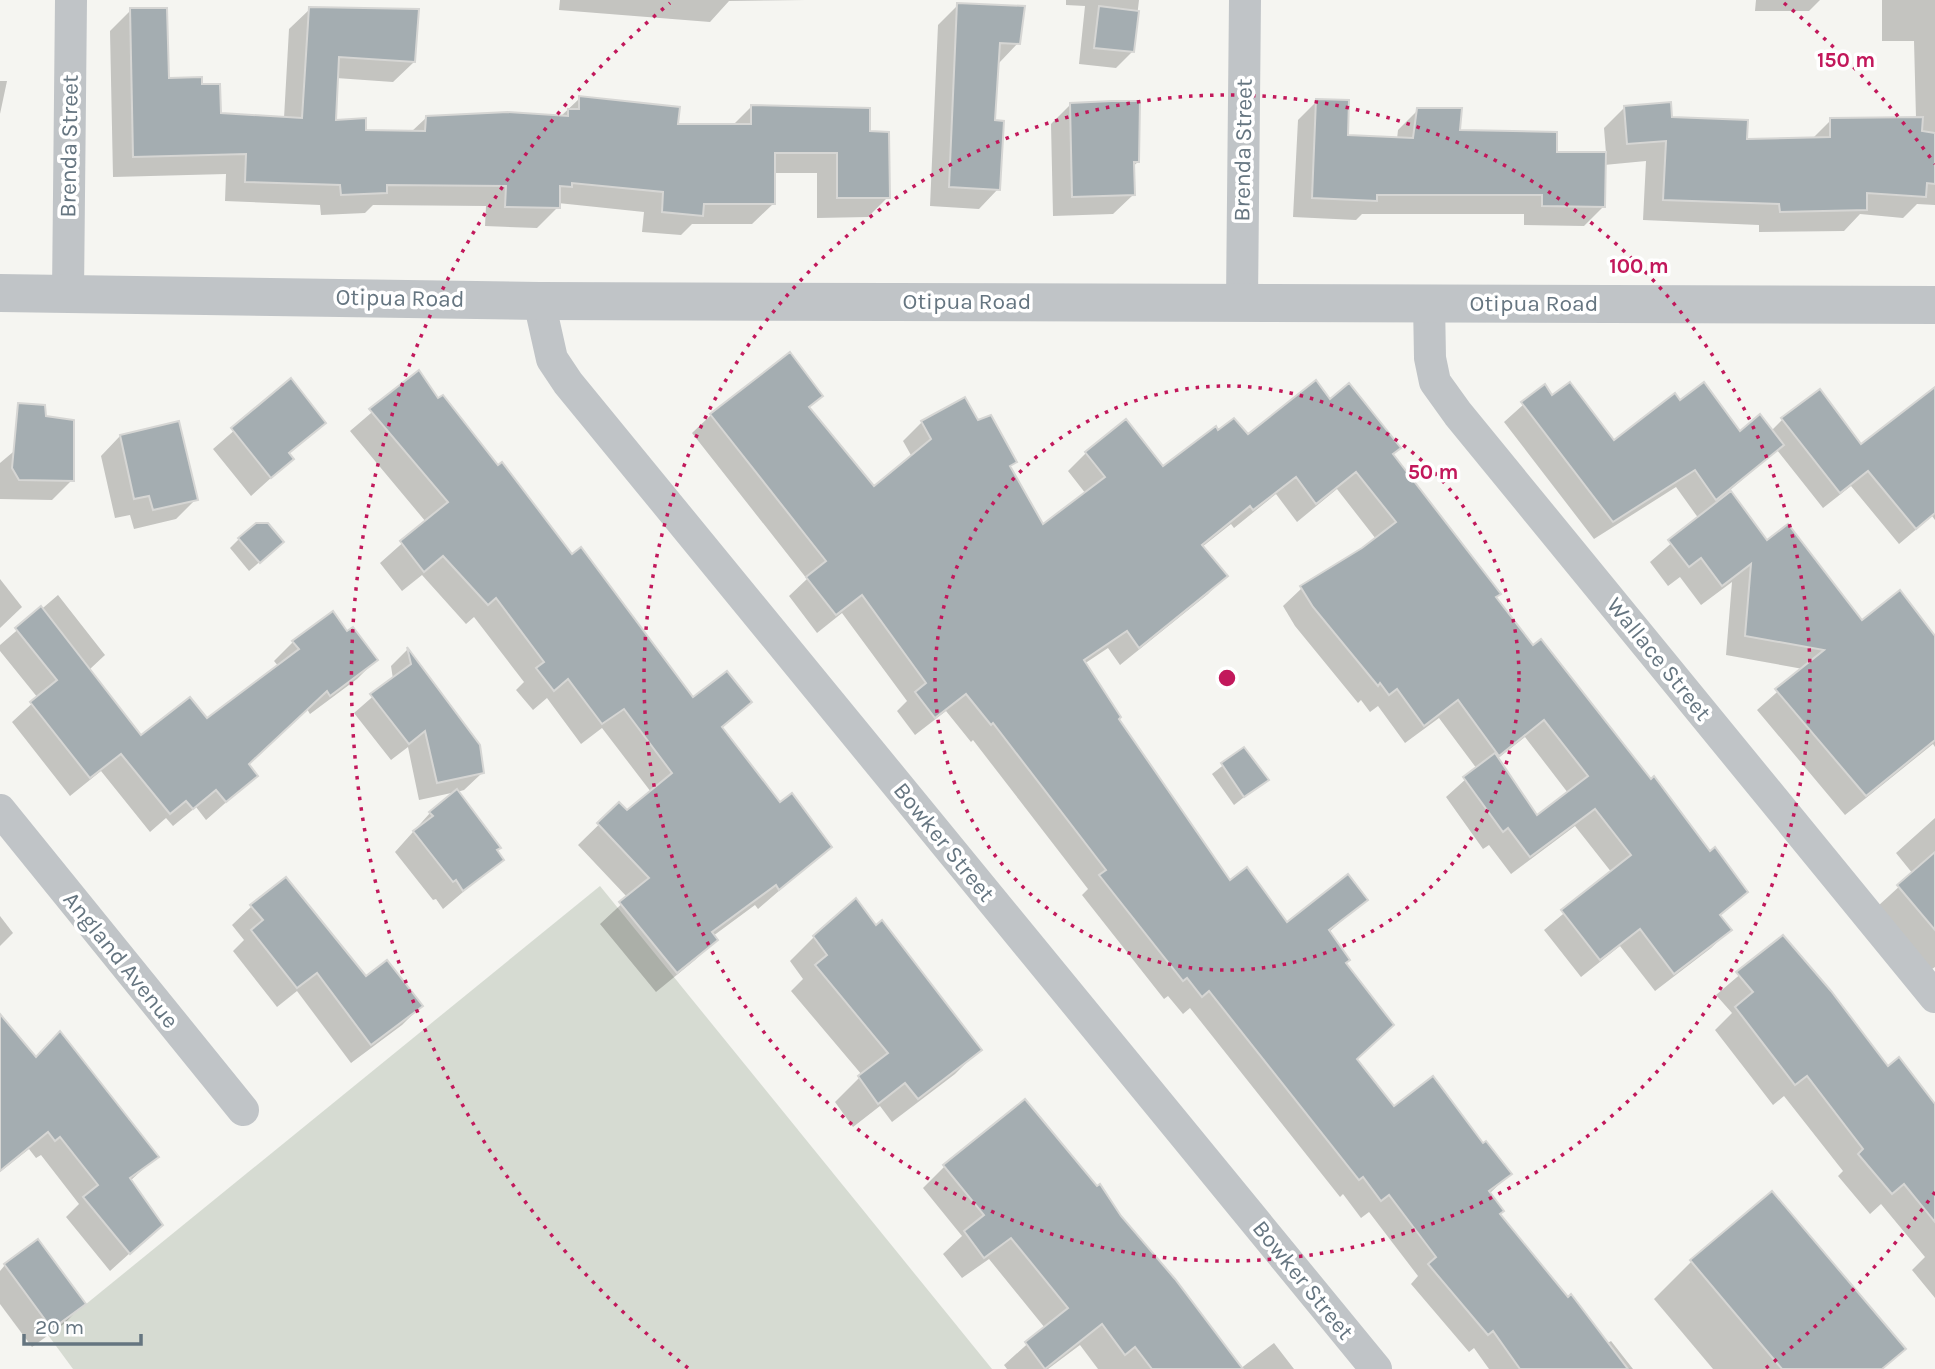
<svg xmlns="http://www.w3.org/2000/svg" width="1935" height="1369" font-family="Karla,sans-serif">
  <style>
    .green { fill: #d6dbd2 }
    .shadow { fill: #0003; fill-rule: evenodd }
    .building { fill: #a4adb1; stroke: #d6d6d4; stroke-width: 2 }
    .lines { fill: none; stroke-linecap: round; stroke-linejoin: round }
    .minor { stroke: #c0c4c7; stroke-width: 32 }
    .tertiary { stroke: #c0c4c7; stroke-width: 38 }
    .ring { fill: none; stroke: #c2185b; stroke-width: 3.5; stroke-dasharray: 3.5 7 }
    .labels { text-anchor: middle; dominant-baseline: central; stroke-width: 7; stroke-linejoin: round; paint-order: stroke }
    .street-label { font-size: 23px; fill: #657580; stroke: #fff }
    .centre { fill: #c2185b; stroke: #fff; stroke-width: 3.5 }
    .ring-label { font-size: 21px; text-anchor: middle; font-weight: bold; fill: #c2185b; stroke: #fff; stroke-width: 7; stroke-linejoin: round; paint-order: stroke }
  </style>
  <rect width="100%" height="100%" fill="#f5f5f1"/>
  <path class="green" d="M600 886 992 1369H73L48 1335Z"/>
  <g class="shadow">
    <path d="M560 0H806L729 1 710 22 559 10Z"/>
    <path d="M1066 0H1139L1133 51 1116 68 1079 64 1085 6 1066 5Z"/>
    <path d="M1756 0H1820L1809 11H1755Z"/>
    <path d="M1882 0H1935V205L1917 204 1903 218 1860 214 1844 231 1759 232V225L1643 220 1646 161 1604 165V206L1584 226 1524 225V214H1362L1356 220 1293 217 1298 120 1317 101 1346 136 1397 139 1398 130 1418 110 1458 132 1555 154 1606 153 1604 128 1625 107 1746 140 1812 139 1831 120 1916 118 1914 41H1882Z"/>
    <path d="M958 5 1018 43 999 63 994 122 998 189 979 209 930 206 938 25Z"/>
    <path d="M310 9 414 62 393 82 336 78 334 121 365 131 411 132 427 117H560L580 98 676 125H733L751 107 868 133 888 197 868 217 817 218V173H773V204L752 224H692L681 235 642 232 644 212 558 203V207L537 228 485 226 486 206 373 205 365 213 321 215 320 205 225 201 226 174 113 177 110 31 131 10 167 80 200 86 219 115 284 118 289 29Z"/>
    <path d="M0 81H7L0 114Z"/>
    <path d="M1071 104 1138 162 1132 167 1133 195 1113 214 1053 216 1051 124Z"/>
    <path d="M419 372 438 400 693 699 750 702 721 729 780 805 830 847 758 909 755 905 713 936 716 939 695 960 656 992 600 924 628 898 578 845 619 805 627 813 651 792 602 728 581 744 547 698 533 710 516 690 524 682 474 617 466 624 422 575 402 591 380 563 426 522 350 431Z"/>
    <path d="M291 381 323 423 288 455 292 459 251 496 213 449Z"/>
    <path d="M1544 386 1552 397 1614 442 1680 402 1739 433 1771 431 1782 420 1861 446 1935 389V520L1932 516 1899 544 1851 486 1823 508 1777 450 1729 491 1767 543 1862 622 1935 639V747L1933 744 1845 815 1757 710 1803 669 1726 655 1732 582 1701 605 1680 577 1668 586 1650 562 1699 519 1676 487 1594 539 1504 422Z"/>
    <path d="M821 396 808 408 873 488 912 457 903 441 922 422H977L1015 461 1009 467 1043 526 1086 494 1068 471 1086 453 1163 469 1218 432 1247 436 1330 401 1392 455 1533 648 1746 892 1719 917 1730 930 1711 948 1655 991 1620 946 1581 977 1544 930 1612 873 1575 826 1511 874 1489 845 1483 849 1446 797 1477 769 1439 718 1405 743 1378 706 1370 712 1361 700 1358 703 1295 626 1283 606 1302 588 1376 539 1337 489 1297 522 1276 494 1234 528 1231 524 1202 547 1226 575 1208 594 1120 665 1108 648 1084 664 1117 719 1229 883 1287 925 1365 900 1328 933 1344 964 1355 1060 1394 1109 1483 1146 1510 1174 1489 1194 1498 1215 1606 1344 1611 1341 1633 1369H1489L1474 1348 1469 1352 1411 1284 1418 1276 1369 1212 1361 1218 1343 1194 1340 1197 1190 1008 1183 1014 1168 996 1164 999 1082 895 1088 889 973 740 971 742 946 711 915 735 897 711 907 701 842 613 817 633 789 596 807 579 692 433 711 415ZM1525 737 1568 793 1537 817 1497 759Z"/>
    <path d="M50 421 72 480 52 500 0 499V463Z"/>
    <path d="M120 436 196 499 176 519 134 529 130 515 115 518 101 456Z"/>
    <path d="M239 539 272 551 249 571 230 548Z"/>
    <path d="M0 579 22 607 0 628Z"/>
    <path d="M58 595 105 655 90 669 141 738 207 720 279 667 274 661 293 642 347 634 376 660 357 679 310 714 307 709 247 765 256 776 206 820 196 807 173 826 166 818 150 832 101 771 70 796 12 722 38 698 0 651V645Z"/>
    <path d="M407 650 478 745 482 773 464 790 457 792 502 859 443 909 436 899 433 900 395 852 430 813 456 792 419 800 408 747 391 760 354 713 393 679 391 666Z"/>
    <path d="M1244 749 1266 780 1234 805 1212 774Z"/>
    <path d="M1935 818V967L1929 971 1878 906 1913 874 1896 853Z"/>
    <path d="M252 906 365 979 421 1006 402 1025 351 1063 297 991 277 1007 233 951 244 940 232 925Z"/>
    <path d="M0 916 13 933 0 946Z"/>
    <path d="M875 927 979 1050 955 1074 892 1122 880 1106 853 1127 835 1102 862 1075 791 991 803 979 790 961 814 937Z"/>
    <path d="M1783 938 1888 1068 1935 1120V1298L1912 1270 1925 1257 1881 1204 1870 1214 1838 1176 1843 1171 1784 1096 1773 1105 1715 1030 1732 1013 1716 995Z"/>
    <path d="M0 1017 35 1059 156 1157 130 1181 161 1225 110 1271 66 1217 79 1204 41 1155 36 1158 29 1149 0 1172Z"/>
    <path d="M945 1166 1119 1217 1240 1369 1274 1343 1294 1369H1098L1080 1345 1048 1369H1007L1004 1365 1045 1328 989 1259 962 1278 943 1254 962 1236 923 1188Z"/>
    <path d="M1691 1262 1903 1349 1883 1369H1713L1654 1299Z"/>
    <path d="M5 1265 84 1303 65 1323 32 1347 0 1304V1271Z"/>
  </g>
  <g class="building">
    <path d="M957 3 1025 6 1020 44 1000 43 995 120 1004 121 1000 190 949 187Z"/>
    <path d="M1099 6 1139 11 1134 52 1094 48Z"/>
    <path d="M309 7 419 9 415 62 339 57 336 120 366 118V130L425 131 426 116 508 112 568 116V109H579V96L680 107 678 124H751V105L870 108V131L889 132 890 198H837V153H775V204H704L703 216 662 212 663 192 572 183V187L560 186V208L505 207 506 186 387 185V193L341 195 340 185 245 182 246 154 133 157 130 8H167L169 78 202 77V84H220L221 113 302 118Z"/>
    <path d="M1316 99 1349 100 1348 135 1413 138 1417 108H1462L1460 130 1557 132V152H1606L1605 207 1542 206V195H1377V201L1312 198Z"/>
    <path d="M1112 101H1140L1139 162H1134L1135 195 1072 197 1070 103Z"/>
    <path d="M1671 102 1672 117 1748 120 1747 139 1830 137V118L1923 117 1922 131 1935 133V184L1927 183 1926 197 1867 193V210L1780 212 1779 204 1663 200 1666 141 1627 144 1624 106Z"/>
    <path d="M790 352 823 396 809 407 874 486 931 439 921 421 965 397 978 420 991 415 1017 462 1010 466 1043 524 1105 477 1085 452 1126 419 1163 466 1216 426 1218 430 1234 418 1248 434 1316 380 1330 399 1349 383 1401 448 1393 454 1501 594 1496 597 1533 645 1541 639 1651 779 1654 776 1710 851 1715 847 1748 892 1720 915 1732 930 1674 974 1640 929 1600 960 1561 910 1631 855 1595 809 1530 857 1508 828 1503 832 1463 777 1495 753 1537 815 1588 776 1544 720 1499 756 1458 700 1424 726 1397 689 1389 695 1380 683 1378 686 1313 607 1300 586 1362 548 1396 522 1356 472 1316 504 1296 477 1253 510 1250 506 1202 545 1228 576 1139 648 1127 631 1084 660 1121 717 1119 719 1230 880 1247 867 1287 922 1348 874 1368 900 1329 930 1350 960 1346 963 1394 1025 1357 1059 1394 1106 1433 1076 1483 1143 1486 1141 1512 1174 1489 1191 1504 1211 1500 1214 1568 1297 1571 1294 1628 1369H1520L1493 1331 1488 1335 1428 1264 1436 1257 1389 1195 1381 1201 1363 1177 1359 1180 1209 991 1202 997 1187 978 1183 981 1099 875 1106 870 993 723 991 725 966 694 935 718 915 692 926 683 862 595 836 615 806 577 826 561 710 414Z"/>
    <path d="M419 370 438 398 443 395 498 465 502 462 572 554 581 547 693 697 727 671 752 702 722 727 780 802 792 793 832 847 779 890 776 885 712 932 718 940 677 973 619 902 649 878 597 823 619 802 627 810 672 773 624 709 602 724 568 679 554 691 536 668 544 662 496 598 488 605 443 556 424 572 400 541 448 502 369 409Z"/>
    <path d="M291 378 326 423 289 453 294 459 271 478 231 428Z"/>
    <path d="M1570 382 1614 440 1675 393 1680 400 1704 382 1740 431 1760 414 1784 445 1716 500 1695 470 1613 522 1521 402 1545 384 1552 395Z"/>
    <path d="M1935 387V513L1916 529 1868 471 1840 493 1781 418 1820 389 1861 444Z"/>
    <path d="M18 403 45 405 46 416 74 420V481L19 480 12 468Z"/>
    <path d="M179 421 198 500 153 510 149 496 134 499 120 435Z"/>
    <path d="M1731 491 1767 540 1788 524 1862 620 1900 590 1935 636V740L1866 796 1775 689 1824 650 1745 636 1751 564 1722 586 1701 558 1689 567 1668 540Z"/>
    <path d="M256 523H268L284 542 260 563 238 538Z"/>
    <path d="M41 606 141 735 190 697 207 718 299 649 292 641 333 611 347 631 353 627 378 660 330 696 327 691 249 764 258 776 226 802 216 790 193 809 186 801 170 814 121 754 90 778 30 702 57 680 15 628Z"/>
    <path d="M407 647 480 745 484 773 437 783 425 731 409 744 370 694 411 664Z"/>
    <path d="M1244 747 1269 780 1244 797 1221 763Z"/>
    <path d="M457 789 501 848 497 850 504 860 463 891 456 880 453 882 413 831 433 816 429 812Z"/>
    <path d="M1935 852V930L1897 885Z"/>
    <path d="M286 877 366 976 387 960 423 1006 371 1045 317 973 297 988 251 930 263 920 250 905Z"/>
    <path d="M856 898 876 925 882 920 982 1050 918 1099 905 1083 878 1104 858 1076 888 1053 815 965 827 955 813 936Z"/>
    <path d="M1783 935 1831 991 1888 1066 1899 1057 1935 1104V1222L1904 1184 1892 1194 1858 1154 1863 1149 1807 1076 1795 1085 1735 1007 1753 992 1736 972Z"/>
    <path d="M0 1014 36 1057 60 1031 159 1157 130 1178 163 1225 130 1254 83 1197 98 1185 60 1137 55 1141 48 1132 0 1171Z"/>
    <path d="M1025 1099 1097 1186 1100 1184 1121 1216 1175 1279 1243 1369H1152L1135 1347 1125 1355 1102 1324 1045 1369 1025 1342 1068 1308 1011 1238 984 1258 964 1231 984 1215 943 1165Z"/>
    <path d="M1772 1191 1906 1349 1882 1369H1782L1690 1260Z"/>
    <path d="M38 1239 86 1304 52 1329 4 1264Z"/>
  </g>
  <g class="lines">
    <g class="minor">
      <path d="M68 293 71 0"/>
      <path d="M539 301 552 359 568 383 1376 1369"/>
      <path d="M1242 301 1245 0"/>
      <path d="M1429 303 1430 358 1435 382 1458 414 1935 997"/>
      <path d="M0 810 243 1110"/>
    </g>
    <path class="tertiary" d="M0 293 539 301 1935 305"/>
  </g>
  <g class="ring">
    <circle cx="1227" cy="678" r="292"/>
    <circle cx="1227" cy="678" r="583"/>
    <path d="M1935 1192A875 875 0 0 1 1766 1368M688 1368A875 875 0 0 1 670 3M1784 3A875 875 0 0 1 1935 164"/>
  </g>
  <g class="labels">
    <g class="street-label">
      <text transform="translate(69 146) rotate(-89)">Brenda Street</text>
      <text transform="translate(1243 150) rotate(-89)">Brenda Street</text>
      <text transform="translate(400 298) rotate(1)">Otipua Road</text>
      <text x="967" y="301">Otipua Road</text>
      <text x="1534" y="303">Otipua Road</text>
      <text transform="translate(1659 659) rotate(51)">Wallace Street</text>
      <text transform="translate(944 842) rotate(51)">Bowker Street</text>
      <text transform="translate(121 960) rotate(51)">Angland Avenue</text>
      <text transform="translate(1303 1280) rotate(51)">Bowker Street</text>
    </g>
  </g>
  <circle cx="1227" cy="678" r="10" class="centre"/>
  <g class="ring-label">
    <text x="1846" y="67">150 m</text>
    <text x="1639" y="273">100 m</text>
    <text x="1433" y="479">50 m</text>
  </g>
  <path d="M24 1334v10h117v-10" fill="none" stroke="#657580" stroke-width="3.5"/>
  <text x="35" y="1334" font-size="21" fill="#657580" stroke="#ffffff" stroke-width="5" paint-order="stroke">20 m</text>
</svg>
